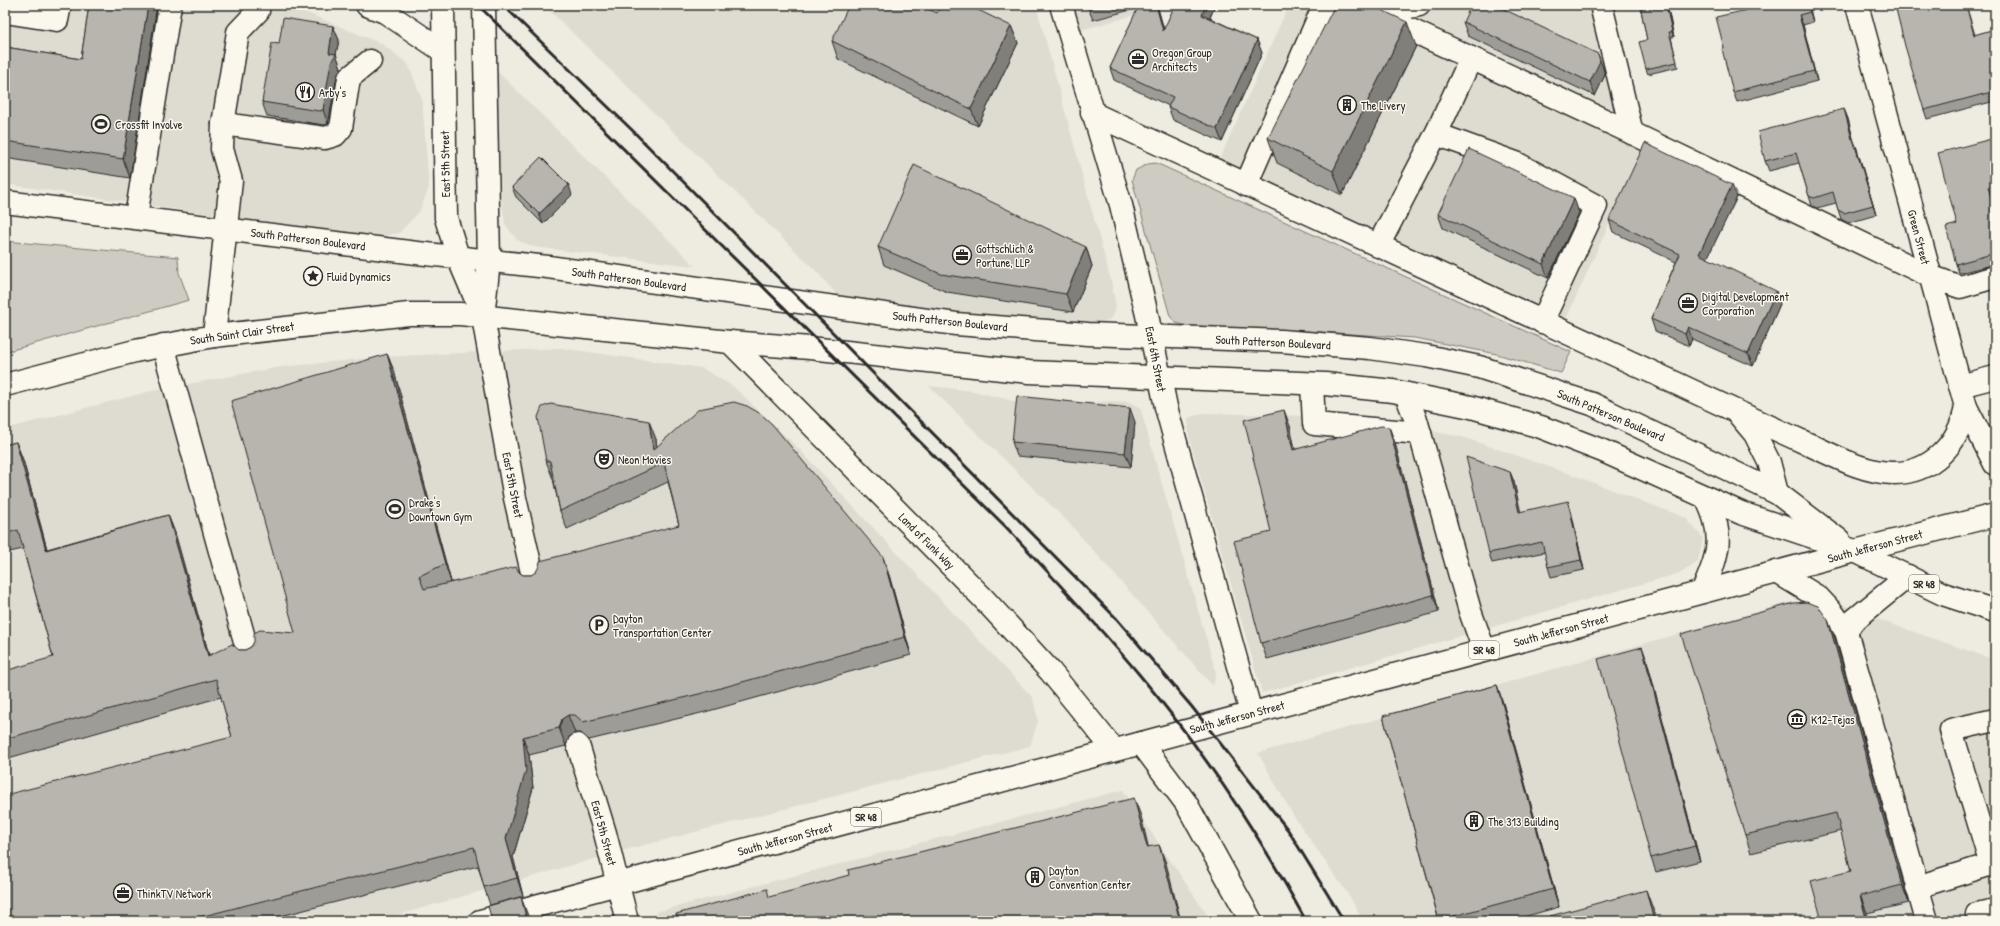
<svg xmlns="http://www.w3.org/2000/svg" width="2000" height="926" font-family="'Patrick Hand',sans-serif">
  <style>
    .built { fill: #dedbd1 }
    .green { fill: #cecbc2; stroke: #7c7b76 }
    .lines { fill: none; stroke-linecap: round; stroke-linejoin: round }
    .minor-casing { stroke: #2b2b2b; stroke-width: 25 }
    .major-casing { stroke: #2b2b2b; stroke-width: 25 }
    .minor { stroke: #fbf7ec; stroke-width: 22 }
    .major { stroke: #fbf7ec; stroke-width: 22 }
    .rail { stroke: #2b2b2b; stroke-width: 3 }
    .wall { fill: #9e9c96; stroke: #2b2b2b }
    .shaded-wall { fill: #817f7a; stroke: #2b2b2b }
    .building { fill: #b8b5ae; stroke: #2b2b2b }
    .labels { text-anchor: middle; dominant-baseline: central; stroke-width: 3; stroke-linejoin: round; paint-order: stroke }
    .shield { fill: #fbf7ec; stroke: #696865; stroke-width: 1 }
    .shield-label { font-size: 11px; font-weight: bold; fill: #2b2b2b }
    .poi-label { font-size: 12px; fill: #2b2b2b; stroke: #fbf7ec; text-anchor: start }
    .street-label { font-size: 12px; fill: #2b2b2b; stroke: #fbf7ec }
  </style>
  <rect width="100%" height="100%" fill="#eeebe0"/>
  <filter id="ink" filterUnits="userSpaceOnUse"><feTurbulence type="fractalNoise" baseFrequency=".025" numOctaves="2"/><feDisplacementMap in="SourceGraphic" scale="8" xChannelSelector="R" yChannelSelector="G"/><feConvolveMatrix kernelMatrix="1 2 1 2 8 2 1 2 1" color-interpolation-filters="sRGB"/></filter>
  <g filter="url(#ink)">
    <g class="built">
      <path d="M5 5H268L300 10 382 44 408 64 422 99 429 188 419 212 399 233 370 238 5 184Z"/>
      <path d="M544 5H1036L1111 281 1116 306 1114 313 1110 319 1097 326 1059 325 840 298 817 272Z"/>
      <path d="M1070 5H1170L1077 31Z"/>
      <path d="M1289 5H1606L1636 128 1649 135 1563 326 1217 165Z"/>
      <path d="M496 70 695 266 534 247 517 240 505 224 501 195Z"/>
      <path d="M560 348 702 368 734 387 799 449 1033 698 1038 721 1030 746 625 850 377 921H5V429L151 391 280 367 382 357Z"/>
      <path d="M929 386 973 391 1037 407 1110 401 1129 402 1140 407 1216 673 1213 686 1070 524Z"/>
      <path d="M1203 413 1308 416 1400 425 1462 437 1573 475 1686 518 1703 538 1698 561 1680 573 1262 693 1189 437 1188 418Z"/>
      <path d="M1791 602H1837L1888 623 1995 660V921H1363L1350 897 1293 815 1258 753Z"/>
      <path d="M1123 790 1211 921H658L656 912Z"/>
    </g>
    <g class="green">
      <path d="M1156 163 1571 352 1561 373 1497 354 1415 338 1303 331 1188 326 1176 323 1170 316 1132 180 1136 170 1148 164Z"/>
      <path d="M5 241 178 257 179 273 189 300 5 352Z"/>
    </g>
    <g class="lines">
      <g class="minor-casing">
        <g id="minor">
          <path d="M367 5 385 12 443 51"/>
          <path d="M443 5 446 218 458 257"/>
          <path d="M484 5 489 261"/>
          <path d="M1061 5 1121 205 1147 315 1166 407 1251 713"/>
          <path d="M1357 5 1632 133 1930 276 1960 287 1995 277"/>
          <path d="M1601 5 1632 133"/>
          <path d="M1857 5 1966 407 1995 464"/>
          <path d="M5 12 57 20 60 5"/>
          <path d="M1378 14 1419 5"/>
          <path d="M1092 113C1288 204 1485 295 1682 386 1724 406 1766 425 1808 444 1835 456 1862 472 1892 473 1931 474 1959 444 1966 407"/>
          <path d="M223 124 325 138 335 135 341 128 349 78 370 61"/>
          <path d="M1436 134 1516 163 1596 206 1542 322"/>
          <path d="M1246 185 1324 5"/>
          <path d="M136 217 170 5"/>
          <path d="M1378 246 1436 134 1471 58"/>
          <path d="M214 336 231 181 222 149 223 124 238 32 258 11 259 5"/>
          <path d="M730 342 982 597 1050 671 1114 750"/>
          <path d="M163 345 249 656"/>
          <path d="M1312 384 1314 424 1420 433"/>
          <path d="M1960 386 1995 377"/>
          <path d="M1406 394 1417 423 1470 611 1484 650"/>
          <path d="M1739 415 1755 434 1769 462 1777 493"/>
          <path d="M1855 551 1995 515"/>
          <path d="M1777 572 1818 597 1832 612 1846 631 1927 921"/>
          <path d="M1846 631 1853 621 1908 576"/>
          <path d="M1141 743 1186 803 1251 921"/>
          <path d="M1991 864 1951 730 1995 720"/>
          <path d="M1917 887 1995 863"/>
          <path d="M1978 921 1977 914 1995 910"/>
        </g>
      </g>
      <g class="major-casing">
        <g id="major">
          <path d="M5 202 417 253 548 267 956 324 1088 334 1281 341 1370 348 1426 356 1479 367 1592 404 1777 493 1839 540"/>
          <path d="M458 257 483 316"/>
          <path d="M489 261 483 317 515 498 534 581"/>
          <path d="M5 385 135 351 214 336 409 314H460L730 342 810 348 1029 372 1325 384 1393 391 1471 407 1541 427 1603 451 1741 513 1855 551 1943 594 1995 611"/>
          <path d="M1702 592C1719 556 1725 534 1706 498"/>
          <path d="M578 745 605 833 627 921"/>
          <path d="M480 921 1855 551"/>
        </g>
      </g>
      <use href="#minor" class="minor"/>
      <use href="#major" class="major"/>
      <g class="rail">
        <path d="M478 5 1006 527C1051 575 1096 623 1138 673 1202 749 1259 834 1306 921"/>
        <path d="M503 5 632 130 1116 618 1192 707 1288 830 1344 921"/>
      </g>
    </g>
    <g class="wall">
      <path d="M89 5H157L130 178 5 158V47L81 59Z"/>
      <path d="M1087 5H1157L1164 30 1175 5H1215L1210 18 1257 40 1262 53 1222 142 1173 120 1168 107 1169 106 1114 80 1110 68 1138 8 1093 20Z"/>
      <path d="M1640 5H1667L1674 37H1671L1678 67 1648 74 1646 69 1647 40Z"/>
      <path d="M1746 5H1809L1813 22 1803 25 1817 81 1737 102 1733 92 1724 48 1747 10Z"/>
      <path d="M1966 5 1975 35 1995 29V101L1927 119 1924 110Z"/>
      <path d="M937 13 1011 26 1018 43 978 126 838 59 832 41Z"/>
      <path d="M1463 22 1603 68 1605 75 1595 96 1468 36Z"/>
      <path d="M333 26 339 40 336 54 341 68 337 76 328 124 324 125 267 116 262 102 279 44Z"/>
      <path d="M1416 46 1342 195 1277 163 1268 138Z"/>
      <path d="M1844 109 1848 119 1853 139 1857 149 1876 215 1848 223 1841 219 1836 203 1817 208 1812 206 1809 196 1799 163 1769 171 1765 161Z"/>
      <path d="M1995 138V196L1992 197 1995 208V266L1992 265 1959 273 1956 264 1957 224Z"/>
      <path d="M512 187 572 195 543 224 516 197Z"/>
      <path d="M1737 197 1707 258 1780 304 1753 366 1692 339 1689 346 1655 331 1651 319 1676 262 1613 232 1609 220Z"/>
      <path d="M1579 213 1548 278 1443 228 1438 214Z"/>
      <path d="M878 247H1086L1092 266 1073 312 947 292 884 265Z"/>
      <path d="M387 354 394 371 451 582 449 583 519 572 523 575H531L679 525 668 482 567 529 560 511 553 479 546 461 656 439V446L889 575 911 655 705 712 589 740 581 733H575L569 737 566 746 529 755 533 788 513 857 523 896 490 905 484 887 478 866 261 921H7L232 737 221 697 5 759V690L10 689 53 657 23 549 5 553V445L16 442 23 460 47 549 168 515 175 533 209 655 239 650H245L251 647 254 642 295 633Z"/>
      <path d="M1135 422 1131 467 1017 456 1012 442Z"/>
      <path d="M1290 426 1295 450 1389 427 1395 443 1439 612 1267 659 1261 643 1271 532Z"/>
      <path d="M1510 472 1514 482 1520 512 1571 511 1584 570 1551 577 1548 567 1545 552 1492 563 1489 553Z"/>
      <path d="M1835 638 1909 903 1867 913 1851 871 1841 831 1751 853 1745 835Z"/>
      <path d="M1642 647 1647 661 1700 861 1656 872 1651 858Z"/>
      <path d="M1497 685 1503 703 1559 907 1509 921H1439L1383 716Z"/>
    </g>
    <g class="shaded-wall">
      <path d="M148 5H157L130 178 123 159Z"/>
      <path d="M1156 5H1157L1168 44 1163 31Z"/>
      <path d="M1206 5H1215L1206 27 1202 15Z"/>
      <path d="M1666 5H1667L1674 37 1672 32Z"/>
      <path d="M1808 5H1809L1813 22 1810 12Z"/>
      <path d="M1799 15 1803 25 1817 81 1814 71Z"/>
      <path d="M1407 22 1416 46 1342 195 1333 171Z"/>
      <path d="M333 26 339 40 336 54 341 68 337 76 328 124 323 110 329 53Z"/>
      <path d="M1011 26 1018 43 978 126 971 109Z"/>
      <path d="M1257 40 1262 53 1222 142 1217 129Z"/>
      <path d="M1598 54 1603 68 1605 75 1595 96 1590 82Z"/>
      <path d="M1844 109 1848 119 1856 149 1852 139Z"/>
      <path d="M1853 139 1857 149 1876 215 1873 205Z"/>
      <path d="M569 185 572 195 543 224 539 214Z"/>
      <path d="M1732 185 1737 197 1703 267 1699 254Z"/>
      <path d="M1988 187 1995 208V211Z"/>
      <path d="M1574 198 1579 213 1548 278 1543 264Z"/>
      <path d="M1086 247 1092 266 1073 312 1066 294Z"/>
      <path d="M1776 291 1780 304 1753 366 1748 354Z"/>
      <path d="M1688 327 1692 339 1689 346 1685 334Z"/>
      <path d="M387 354 394 371 451 582 445 564Z"/>
      <path d="M1130 408 1135 422 1131 467 1125 453Z"/>
      <path d="M1284 410 1290 426 1299 467 1293 450Z"/>
      <path d="M649 421 656 439 659 465 653 450Z"/>
      <path d="M1389 427 1395 443 1439 612 1433 595Z"/>
      <path d="M16 442 23 460 52 568 46 550Z"/>
      <path d="M1510 472 1514 482 1523 522 1519 512Z"/>
      <path d="M1568 501 1571 511 1584 570 1581 560Z"/>
      <path d="M168 515 175 533 214 673 208 656Z"/>
      <path d="M883 557 889 575 911 655 905 637Z"/>
      <path d="M1828 620 1835 638 1909 903 1902 885Z"/>
      <path d="M1642 647 1647 661 1700 861 1695 846Z"/>
      <path d="M1497 685 1503 703 1559 907 1553 889Z"/>
      <path d="M568 715 575 733 569 737 566 746 559 728 562 719Z"/>
      <path d="M523 737 529 755 533 788 513 857 523 896 517 878 506 839Z"/>
      <path d="M1134 798 1141 816 1153 866 1147 847Z"/>
      <path d="M1159 845 1166 863 1181 921H1180Z"/>
      <path d="M1646 890 1653 909 1656 921H1654Z"/>
      <path d="M1860 896 1867 913 1869 921H1867Z"/>
      <path d="M521 897 530 921H527Z"/>
    </g>
    <g class="building">
      <path d="M89 5H148L123 159 5 141V47L81 59Z"/>
      <path d="M849 5H920L937 13 941 5H968L1011 26 971 109 832 41Z"/>
      <path d="M1087 5H1098L1088 8Z"/>
      <path d="M1139 5H1156L1163 31 1175 5H1206L1202 15 1257 40 1217 129 1168 107 1173 97 1110 68Z"/>
      <path d="M1335 5H1371L1407 22 1333 171 1268 138Z"/>
      <path d="M1471 5H1495L1598 54 1600 61 1590 82 1463 22Z"/>
      <path d="M1640 5H1666L1672 32H1669L1677 62 1646 69 1639 42 1647 40Z"/>
      <path d="M1746 5H1808L1810 12 1799 15 1814 71 1733 92 1722 49 1724 48 1716 17 1747 10Z"/>
      <path d="M1895 5H1966L1974 35 1995 29V91L1924 110 1905 46Z"/>
      <path d="M283 18 333 26 329 53 336 54 331 62 323 110 319 111 262 102 272 43 279 44Z"/>
      <path d="M1844 109 1852 139H1853L1873 205 1844 213 1838 210 1833 192 1814 198 1809 196 1796 153 1765 161 1758 132Z"/>
      <path d="M1995 138V185L1988 187 1995 211V256L1988 255 1956 264 1946 227 1957 224 1938 153Z"/>
      <path d="M1645 143 1732 185 1699 254 1776 291 1748 354 1688 327 1685 334 1651 319 1680 254 1609 220Z"/>
      <path d="M1469 149 1574 198 1543 264 1438 214Z"/>
      <path d="M541 157 569 185 539 214 512 187Z"/>
      <path d="M914 165 1086 247 1066 294 941 274 878 247Z"/>
      <path d="M387 354 445 564 419 576 424 589 516 567 519 572 523 575H531L536 572 539 566 540 561 679 525 664 463 560 511 550 461H546L538 417 542 407 551 404 649 421 653 450 699 409 734 402 747 406 761 414 772 424 883 557 905 637 699 694 583 722 575 715H568L562 719 559 728 523 737 526 770 506 839 517 878 484 887 474 847 184 921H7L5 915V795L232 737 216 679 5 739V690L10 689 5 671 53 657 18 530 5 534V445L16 442 46 550 168 515 208 656 232 644 239 650H245L251 647 254 642V633L260 630 295 633 231 401Z"/>
      <path d="M1017 396 1130 408 1125 453 1012 442Z"/>
      <path d="M1284 410 1293 450 1381 426 1389 427 1433 595 1261 643 1234 541 1271 532 1244 420Z"/>
      <path d="M1466 457 1510 472 1519 512 1568 501 1581 560 1548 567 1542 542 1489 553Z"/>
      <path d="M1806 602 1818 606 1828 620 1902 885 1860 896 1867 921H1822L1811 881 1851 871 1836 813 1745 835 1681 634 1794 603Z"/>
      <path d="M1642 647 1695 846 1651 858 1598 659Z"/>
      <path d="M1497 685 1553 889 1439 920 1383 716Z"/>
      <path d="M1134 798 1147 847 1159 845 1180 921H678L676 914 767 889 769 897 849 875 848 870Z"/>
      <path d="M1646 890 1654 921H1551L1550 916Z"/>
      <path d="M521 897 527 921H492L488 906Z"/>
      <path d="M1193 919V921H1186Z"/>
    </g>
  </g>
  <defs>
    <g id="office-ring" transform="scale(1)"><circle r="9.5" fill="#fbf7ec" stroke="#2b2b2b" stroke-width="1.5"/><path d="M-6-3h4V-5.5h4V-3h4V5H-6ZM-1-4.5V-3h2v-1.5ZM-6 0V1H6V0Z" fill="#2b2b2b"/></g>
    <g id="restaurant-ring" transform="scale(1)"><circle r="9.5" fill="#fbf7ec" stroke="#2b2b2b" stroke-width="1.5"/><path d="M-5-6h1v4h1v-4h1v4h1v-4h1v5L-1.5 .5V6h-2V.5L-5-1ZM5-6V6H3V1.5H1.5Q1.5-4 5-6Z" fill="#2b2b2b"/></g>
    <g id="building-ring" transform="scale(1)"><circle r="9.5" fill="#fbf7ec" stroke="#2b2b2b" stroke-width="1.5"/><path d="M-4-6H4V6H1V3H-1V6H-4ZM-2.5-4.3h1.7v1.8h-1.7ZM.8-4.3h1.7v1.8H.8ZM-2.5-1h1.7V.8h-1.7ZM.8-1h1.7V.8H.8Z" fill="#2b2b2b"/></g>
    <g id="stadium-ring" transform="scale(1)"><circle r="9.5" fill="#fbf7ec" stroke="#2b2b2b" stroke-width="1.5"/><path d="M0-5a6.5 5 0 1 0 0 10a6.5 5 0 1 0 0-10ZM-3.5-1.8h7v3.6h-7Z" fill="#2b2b2b"/></g>
    <g id="sight-ring" transform="scale(1)"><circle r="9.5" fill="#fbf7ec" stroke="#2b2b2b" stroke-width="1.5"/><path d="M0-6L1.8-2.2L6-1.7L2.9 1.2L3.7 5.4L0 3.3L-3.7 5.4L-2.9 1.2L-6-1.7L-1.8-2.2Z" fill="#2b2b2b"/></g>
    <g id="theatre-ring" transform="scale(1)"><circle r="9.5" fill="#fbf7ec" stroke="#2b2b2b" stroke-width="1.5"/><path d="M-5-5.5Q0-4 5-5.5V0Q5 5 0 6Q-5 5-5 0ZM-3.3-2.5H-1v1.5H-3.3ZM1-2.5H3.3v1.5H1ZM-2.8 1Q0 5.5 2.8 1Z" fill="#2b2b2b"/></g>
    <g id="parking-ring" transform="scale(1)"><circle r="9.5" fill="#fbf7ec" stroke="#2b2b2b" stroke-width="1.5"/><path d="M-3.5-5.5H1a3.5 3.5 0 0 1 0 7H-1V5.5H-3.5ZM-1-3.4V-.6H.8a1.4 1.4 0 0 0 0-2.8Z" fill="#2b2b2b"/></g>
    <g id="museum-ring" transform="scale(1)"><circle r="9.5" fill="#fbf7ec" stroke="#2b2b2b" stroke-width="1.5"/><path d="M0-6L6-3V-2H-6V-3ZM-5-1h2V3h-2ZM-1-1h2V3h-2ZM3-1h2V3H3ZM-6 4H6V6H-6Z" fill="#2b2b2b"/></g>
  </defs>
  <g fill-rule="evenodd">
    <use href="#office-ring" x="1138" y="59"/>
    <use href="#restaurant-ring" x="305" y="92"/>
    <use href="#building-ring" x="1347" y="105"/>
    <use href="#stadium-ring" x="101" y="124"/>
    <use href="#office-ring" x="962" y="255"/>
    <use href="#sight-ring" x="313" y="276"/>
    <use href="#office-ring" x="1688" y="303"/>
    <use href="#theatre-ring" x="604" y="459"/>
    <use href="#stadium-ring" x="395" y="509"/>
    <use href="#parking-ring" x="599" y="625"/>
    <use href="#museum-ring" x="1797" y="719"/>
    <use href="#building-ring" x="1474" y="821"/>
    <use href="#building-ring" x="1035" y="877"/>
    <use href="#office-ring" x="123" y="893"/>
  </g>
  <g class="labels">
    <g class="shield">
      <rect x="1909" y="575" width="30" height="18" rx="3"/>
      <rect x="1469" y="641" width="30" height="18" rx="3"/>
      <rect x="851" y="808" width="30" height="18" rx="3"/>
    </g>
    <g class="shield-label">
      <text x="1924" y="584">SR 48</text>
      <text x="1484" y="650">SR 48</text>
      <text x="866" y="817">SR 48</text>
    </g>
    <g class="poi-label">
      <text x="1152" y="52">Oregon Group<tspan x="1152" dy="14">Architects</tspan></text>
      <text x="319" y="92">Arby's</text>
      <text x="1361" y="105">The Livery</text>
      <text x="115" y="124">Crossfit Involve</text>
      <text x="976" y="248">Gottschlich &amp;<tspan x="976" dy="14">Portune, LLP</tspan></text>
      <text x="327" y="276">Fluid Dynamics</text>
      <text x="1702" y="296">Digital Development<tspan x="1702" dy="14">Corporation</tspan></text>
      <text x="618" y="459">Neon Movies</text>
      <text x="409" y="502">Drake's<tspan x="409" dy="14">Downtown Gym</tspan></text>
      <text x="613" y="618">Dayton<tspan x="613" dy="14">Transportation Center</tspan></text>
      <text x="1811" y="719">K12-Tejas</text>
      <text x="1488" y="821">The 313 Building</text>
      <text x="1049" y="870">Dayton<tspan x="1049" dy="14">Convention Center</tspan></text>
      <text x="137" y="893">ThinkTV Network</text>
    </g>
    <g class="street-label">
      <text transform="translate(445 164) rotate(-91)">East 5th Street</text>
      <text transform="translate(1919 237) rotate(75)">Green Street</text>
      <text transform="translate(308 239) rotate(7)">South Patterson Boulevard</text>
      <text transform="translate(629 279) rotate(8)">South Patterson Boulevard</text>
      <text transform="translate(950 321) rotate(6)">South Patterson Boulevard</text>
      <text transform="translate(242 333) rotate(-8)">South Saint Clair Street</text>
      <text transform="translate(1273 342) rotate(3)">South Patterson Boulevard</text>
      <text transform="translate(1156 359) rotate(79)">East 6th Street</text>
      <text transform="translate(1611 415) rotate(23)">South Patterson Boulevard</text>
      <text transform="translate(513 485) rotate(79)">East 5th Street</text>
      <text transform="translate(927 541) rotate(45)">Land of Funk Way</text>
      <text transform="translate(1875 546) rotate(-15)">South Jefferson Street</text>
      <text transform="translate(1561 630) rotate(-15)">South Jefferson Street</text>
      <text transform="translate(1237 717) rotate(-15)">South Jefferson Street</text>
      <text transform="translate(604 833) rotate(75)">East 5th Street</text>
      <text transform="translate(785 839) rotate(-15)">South Jefferson Street</text>
    </g>
  </g>
  <rect width="2000" height="926" fill="none" stroke="#fbf7ec" stroke-width="20"/>
  <rect x="10" y="10" width="1980" height="906" fill="none" stroke="#2b2b2b" stroke-width="1.5" filter="url(#ink)"/>
</svg>
